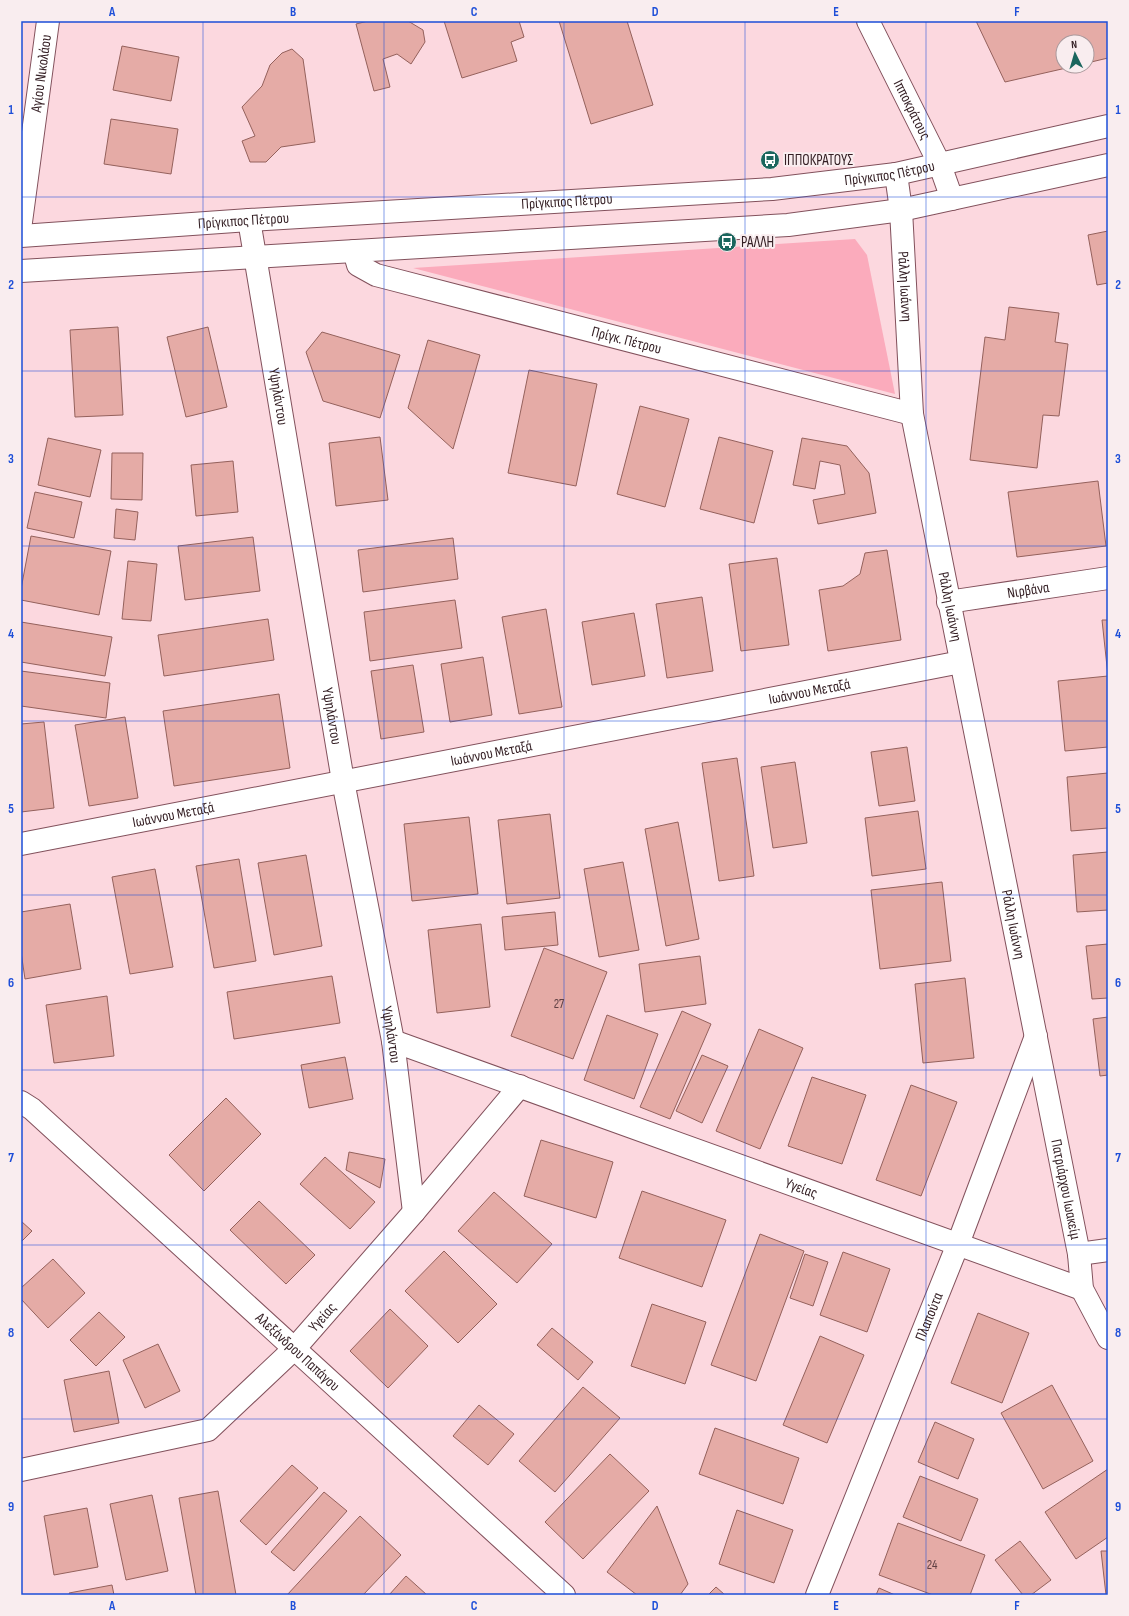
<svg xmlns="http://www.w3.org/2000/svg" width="1129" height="1616" font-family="'Sofia Sans Condensed',sans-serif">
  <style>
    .green { fill: #fbabbc }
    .building { fill: #e5aba6; stroke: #94615c }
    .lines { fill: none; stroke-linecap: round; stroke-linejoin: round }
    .minor-casing { stroke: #82515c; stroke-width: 24 }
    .tertiary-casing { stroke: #82515c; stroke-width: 24 }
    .secondary-casing { stroke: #82515c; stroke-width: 24 }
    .minor { stroke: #fff; stroke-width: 22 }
    .tertiary { stroke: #fff; stroke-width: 22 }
    .secondary { stroke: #fff; stroke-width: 22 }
    .grid { fill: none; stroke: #1d4ed8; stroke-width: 1; stroke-opacity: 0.55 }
    .labels { text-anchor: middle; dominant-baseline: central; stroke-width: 4; stroke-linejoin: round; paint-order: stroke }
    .number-label { font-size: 13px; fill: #604144 }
    .street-label { font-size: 15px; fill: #331e23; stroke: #f9edef }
    .poi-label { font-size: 15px; fill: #331e23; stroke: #f9edef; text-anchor: start }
    .neatline { fill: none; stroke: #1d4ed8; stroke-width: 1.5 }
    .grid-label { font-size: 13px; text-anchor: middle; font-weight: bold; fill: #1d4ed8 }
  </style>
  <rect width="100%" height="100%" fill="#fcd8df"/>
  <path class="green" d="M855 239 867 255 895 394 413 268Z"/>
  <g class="building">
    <path d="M368 21H408L423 30 425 42 411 64 397 54 383 59 390 87 374 91 356 24Z"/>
    <path d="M444 21H519L524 37 511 42 517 61 462 78Z"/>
    <path d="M559 21H627L653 105 591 124Z"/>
    <path d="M976 21H1108V58L1087 63V42H1063V66H1075L1005 82Z"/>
    <path d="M122 46 179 57 171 101 113 90Z"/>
    <path d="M292 49 303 59 315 142 281 147 266 162H250L242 141 255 136 242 107 262 86 270 65 282 53Z"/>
    <path d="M111 119 178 129 171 174 104 164Z"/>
    <path d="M1108 231V283L1097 285 1088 235Z"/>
    <path d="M1009 307 1059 313 1055 342 1068 344 1059 416 1043 415 1037 468 970 460 985 337 1005 340Z"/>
    <path d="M118 327 123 415 75 417 70 330Z"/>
    <path d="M208 327 227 407 186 417 167 337Z"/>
    <path d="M322 332 400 355 380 418 323 401 306 352Z"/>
    <path d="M428 340 480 355 453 449 408 408Z"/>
    <path d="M529 370 597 384 576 486 508 473Z"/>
    <path d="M640 406 689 419 665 507 617 494Z"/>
    <path d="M380 437 388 500 336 506 329 443Z"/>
    <path d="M719 437 773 451 754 523 700 509Z"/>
    <path d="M48 438 101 450 90 497 38 485Z"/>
    <path d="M802 438 847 446 869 473 876 513 818 524 813 500 845 494 840 465 820 461 815 489 793 485Z"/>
    <path d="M112 453H143L142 500 111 499Z"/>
    <path d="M233 461 238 512 196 516 191 465Z"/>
    <path d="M1098 481 1106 546 1017 557 1008 492Z"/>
    <path d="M35 492 82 502 74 538 27 528Z"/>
    <path d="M116 509 138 512 135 540 114 538Z"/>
    <path d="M31 536 111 551 99 615 21 600V589Z"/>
    <path d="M253 537 260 591 185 600 178 546Z"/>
    <path d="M453 538 458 579 363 592 358 550Z"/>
    <path d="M887 550 901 640 828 651 819 590 843 586 860 574 865 553Z"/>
    <path d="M777 558 789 645 741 651 729 564Z"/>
    <path d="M128 561 157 564 151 621 122 619Z"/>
    <path d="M702 597 713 671 667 678 656 604Z"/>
    <path d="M455 600 462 648 370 661 364 612Z"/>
    <path d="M546 609 562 707 519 714 502 617Z"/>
    <path d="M634 613 645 676 592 685 582 622Z"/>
    <path d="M268 619 274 660 164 676 158 635Z"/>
    <path d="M1102 620H1108V747L1065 751 1058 681 1108 676Z"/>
    <path d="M21 622 112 637 105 676 21 662Z"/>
    <path d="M483 657 492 715 450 722 441 664Z"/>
    <path d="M413 665 424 732 381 739 371 671Z"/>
    <path d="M21 671 110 683 106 718 21 706Z"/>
    <path d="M279 694 290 768 174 786 163 711Z"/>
    <path d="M125 717 138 798 89 806 75 725Z"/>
    <path d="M44 722 54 808 21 812V724Z"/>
    <path d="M907 747 915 801 879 806 871 752Z"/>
    <path d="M737 758 754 876 719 881 702 763Z"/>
    <path d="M795 762 807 843 773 848 761 767Z"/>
    <path d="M1108 773V828L1071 831 1067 777Z"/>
    <path d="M918 811 926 869 872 876 865 818Z"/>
    <path d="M550 814 560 898 507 904 498 820Z"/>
    <path d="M469 817 478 894 412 901 404 824Z"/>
    <path d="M678 822 699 939 666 946 645 829Z"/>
    <path d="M1108 852V910L1077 912 1073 855Z"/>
    <path d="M306 855 322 946 274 955 258 863Z"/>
    <path d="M239 859 256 961 214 968 196 866Z"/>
    <path d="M623 862 639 950 599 957 584 869Z"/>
    <path d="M155 869 173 967 130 974 112 877Z"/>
    <path d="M942 882 951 961 880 969 871 890Z"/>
    <path d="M70 904 81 969 25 979 21 952V912Z"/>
    <path d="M555 912 558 945 505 950 502 917Z"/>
    <path d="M481 924 490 1007 437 1013 428 930Z"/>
    <path d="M1108 944V998L1092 999 1086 946Z"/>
    <path d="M544 948 607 972 573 1059 511 1036Z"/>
    <path d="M700 956 706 1004 645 1012 639 964Z"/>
    <path d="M332 976 340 1023 234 1039 227 992Z"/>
    <path d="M965 978 974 1058 923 1063 915 984Z"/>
    <path d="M107 996 114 1056 54 1063 46 1005Z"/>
    <path d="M682 1011 711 1024 670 1119 640 1107Z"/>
    <path d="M607 1015 658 1034 634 1099 584 1080Z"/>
    <path d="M1108 1017V1075L1100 1076 1093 1019Z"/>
    <path d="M759 1029 803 1048 760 1149 716 1131Z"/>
    <path d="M702 1055 728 1066 702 1123 676 1111Z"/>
    <path d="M345 1057 353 1099 309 1108 301 1065Z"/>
    <path d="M812 1077 866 1095 842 1164 788 1146Z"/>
    <path d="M911 1085 957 1102 921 1196 876 1180Z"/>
    <path d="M226 1098 261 1134 204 1191 169 1155Z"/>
    <path d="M541 1140 613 1162 596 1218 524 1196Z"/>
    <path d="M349 1152 385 1159 380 1188 346 1170Z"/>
    <path d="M325 1157 375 1202 350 1229 300 1184Z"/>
    <path d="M642 1191 726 1220 702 1287 619 1258Z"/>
    <path d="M494 1192 552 1244 517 1283 458 1231Z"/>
    <path d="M259 1201 315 1255 286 1284 230 1230Z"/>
    <path d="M21 1221 32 1231 21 1242Z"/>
    <path d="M760 1234 804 1251 756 1381 711 1365Z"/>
    <path d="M444 1251 497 1304 458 1343 405 1291Z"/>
    <path d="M843 1252 890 1269 867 1332 820 1315Z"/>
    <path d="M805 1254 828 1262 813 1306 790 1298Z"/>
    <path d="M53 1259 85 1293 48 1328 21 1299V1288Z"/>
    <path d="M652 1304 706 1322 685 1384 631 1366Z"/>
    <path d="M390 1309 428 1346 388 1388 350 1351Z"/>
    <path d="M99 1312 125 1337 96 1366 70 1340Z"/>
    <path d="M978 1313 1029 1333 1002 1403 951 1383Z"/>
    <path d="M552 1328 593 1362 578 1380 537 1345Z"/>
    <path d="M820 1336 864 1355 827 1443 783 1425Z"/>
    <path d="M158 1344 180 1391 145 1408 123 1360Z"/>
    <path d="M109 1371 119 1423 74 1432 64 1380Z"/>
    <path d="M1052 1385 1093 1461 1043 1489 1001 1413Z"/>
    <path d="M583 1387 620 1418 555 1492 519 1461Z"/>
    <path d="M479 1405 514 1434 488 1465 453 1436Z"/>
    <path d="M935 1422 974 1439 958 1479 918 1462Z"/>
    <path d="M715 1428 799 1458 783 1504 699 1474Z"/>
    <path d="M610 1454 649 1491 583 1559 545 1522Z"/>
    <path d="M292 1465 318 1488 266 1545 240 1521Z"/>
    <path d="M1108 1469V1537L1076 1559 1045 1512Z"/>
    <path d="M920 1476 978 1499 961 1541 903 1517Z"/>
    <path d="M218 1491 236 1595H196L179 1498Z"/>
    <path d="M324 1492 347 1511 294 1571 271 1552Z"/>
    <path d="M152 1495 168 1571 126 1580 110 1504Z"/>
    <path d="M657 1506 688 1584 680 1595H637L607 1572Z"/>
    <path d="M87 1508 98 1567 54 1575 44 1516Z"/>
    <path d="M737 1510 793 1530 774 1583 719 1564Z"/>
    <path d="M360 1516 401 1555 363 1595H287Z"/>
    <path d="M898 1523 985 1555 970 1595H933L879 1575Z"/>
    <path d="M1020 1541 1051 1580 1031 1595H1023L995 1560Z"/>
    <path d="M1101 1551H1108V1595H1106Z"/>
    <path d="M406 1576 427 1595H389Z"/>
    <path d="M112 1585 114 1595H70L69 1593Z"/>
    <path d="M716 1587 725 1595H708Z"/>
    <path d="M879 1588 895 1595H876Z"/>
  </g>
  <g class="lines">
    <g class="minor-casing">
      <g id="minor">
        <path id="s1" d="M868 21 940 165 952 199"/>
        <path id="s2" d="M896 174 901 210 912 414 1079 1254 1082 1289 1108 1338"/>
        <path id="s3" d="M249 220 343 781 393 1041 414 1212"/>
        <path id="s4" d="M21 222 48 21"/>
        <path id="s5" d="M354 251 358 265 376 275 912 414"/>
        <path id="s6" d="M948 602 1108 578"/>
        <path id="s7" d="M21 844 961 662"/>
        <path id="s8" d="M393 1041 1082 1289"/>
        <path d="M1079 1254 1108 1250"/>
        <path id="s9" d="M21 1470 208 1430 295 1348 414 1212 520 1086"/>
        <path id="s10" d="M817 1595 958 1244 1036 1036"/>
      </g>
    </g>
    <g class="tertiary-casing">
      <g id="tertiary">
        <path id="s11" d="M21 1102 32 1109 564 1595"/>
      </g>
    </g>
    <g class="secondary-casing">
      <g id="secondary">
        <path id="s12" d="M21 236 249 220 772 189 896 174 1108 126"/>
        <path d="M21 271 788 225 901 210 1108 165"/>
      </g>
    </g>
    <use href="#minor" class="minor"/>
    <use href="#tertiary" class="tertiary"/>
    <use href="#secondary" class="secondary"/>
  </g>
  <path class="grid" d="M203 21V1595M384 21V1595M564 21V1595M745 21V1595M926 21V1595M21 197H1108M21 371H1108M21 546H1108M21 721H1108M21 895H1108M21 1070H1108M21 1245H1108M21 1419H1108"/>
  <defs>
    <g id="bus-disc" transform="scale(1)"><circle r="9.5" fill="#1b665e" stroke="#f9edef"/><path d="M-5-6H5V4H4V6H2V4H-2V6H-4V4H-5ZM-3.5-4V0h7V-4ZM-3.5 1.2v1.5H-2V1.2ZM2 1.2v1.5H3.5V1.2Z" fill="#fff"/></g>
  </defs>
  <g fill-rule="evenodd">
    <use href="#bus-disc" x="770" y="160"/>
    <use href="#bus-disc" x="727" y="242"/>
  </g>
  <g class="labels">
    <g class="number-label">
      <text x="559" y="1004">27</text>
      <text x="932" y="1565">24</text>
    </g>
    <g class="street-label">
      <text stroke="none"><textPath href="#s4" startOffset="150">Αγίου Νικολάου</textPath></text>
      <text stroke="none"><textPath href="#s1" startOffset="99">Ιπποκράτους</textPath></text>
      <text stroke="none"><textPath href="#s12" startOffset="871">Πρίγκιπος Πέτρου</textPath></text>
      <text stroke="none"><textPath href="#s12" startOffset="547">Πρίγκιπος Πέτρου</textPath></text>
      <text stroke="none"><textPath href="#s12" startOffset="223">Πρίγκιπος Πέτρου</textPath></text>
      <text stroke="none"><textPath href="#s2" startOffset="113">Ράλλη Ιωάννη</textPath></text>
      <text stroke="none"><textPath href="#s5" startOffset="294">Πρίγκ. Πέτρου</textPath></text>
      <text stroke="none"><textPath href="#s3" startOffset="179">Υψηλάντου</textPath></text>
      <text stroke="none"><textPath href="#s6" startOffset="81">Νιρβάνα</textPath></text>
      <text stroke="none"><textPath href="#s2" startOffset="437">Ράλλη Ιωάννη</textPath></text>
      <text stroke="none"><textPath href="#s7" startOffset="803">Ιωάννου Μεταξά</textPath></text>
      <text stroke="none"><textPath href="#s3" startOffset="503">Υψηλάντου</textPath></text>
      <text stroke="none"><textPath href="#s7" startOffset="479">Ιωάννου Μεταξά</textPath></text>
      <text stroke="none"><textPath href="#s7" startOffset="155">Ιωάννου Μεταξά</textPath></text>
      <text stroke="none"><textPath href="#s2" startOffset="761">Ράλλη Ιωάννη</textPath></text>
      <text stroke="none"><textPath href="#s3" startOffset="827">Υψηλάντου</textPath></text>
      <text stroke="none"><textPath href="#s8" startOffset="434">Υγείας</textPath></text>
      <text stroke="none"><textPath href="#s2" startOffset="1031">Πατριάρχου Ιωακείμ</textPath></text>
      <text stroke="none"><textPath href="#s10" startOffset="300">Πλαπούτα</textPath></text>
      <text stroke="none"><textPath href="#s9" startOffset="352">Υγείας</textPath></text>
      <text stroke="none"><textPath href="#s11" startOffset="373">Αλεξάνδρου Παπάγου</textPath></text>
    </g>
    <g class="poi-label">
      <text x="784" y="160">ΙΠΠΟΚΡΑΤΟΥΣ</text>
      <text x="741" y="242">ΡΑΛΛΗ</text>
    </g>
  </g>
  <rect width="1129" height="1616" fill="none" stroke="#f9edef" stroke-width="44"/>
  <g transform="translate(1075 54) rotate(355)"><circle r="19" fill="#f9edef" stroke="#aa9a9d"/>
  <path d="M0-3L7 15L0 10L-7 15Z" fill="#1b665e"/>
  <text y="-6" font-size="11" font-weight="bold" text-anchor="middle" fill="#331e23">N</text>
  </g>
  <rect x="22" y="22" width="1085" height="1572" class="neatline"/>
  <g class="grid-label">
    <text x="112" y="16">A</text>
    <text x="293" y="16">B</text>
    <text x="474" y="16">C</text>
    <text x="655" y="16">D</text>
    <text x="836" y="16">E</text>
    <text x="1017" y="16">F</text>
    <text x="11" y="114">1</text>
    <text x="1118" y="114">1</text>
    <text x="11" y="289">2</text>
    <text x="1118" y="289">2</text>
    <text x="11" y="463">3</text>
    <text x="1118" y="463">3</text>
    <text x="11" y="638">4</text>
    <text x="1118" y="638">4</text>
    <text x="11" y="813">5</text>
    <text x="1118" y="813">5</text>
    <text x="11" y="987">6</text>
    <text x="1118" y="987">6</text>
    <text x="11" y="1162">7</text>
    <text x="1118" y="1162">7</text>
    <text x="11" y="1337">8</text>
    <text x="1118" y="1337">8</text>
    <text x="11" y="1511">9</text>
    <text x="1118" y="1511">9</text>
    <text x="112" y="1610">A</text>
    <text x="293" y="1610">B</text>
    <text x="474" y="1610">C</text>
    <text x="655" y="1610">D</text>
    <text x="836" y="1610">E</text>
    <text x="1017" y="1610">F</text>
  </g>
</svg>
